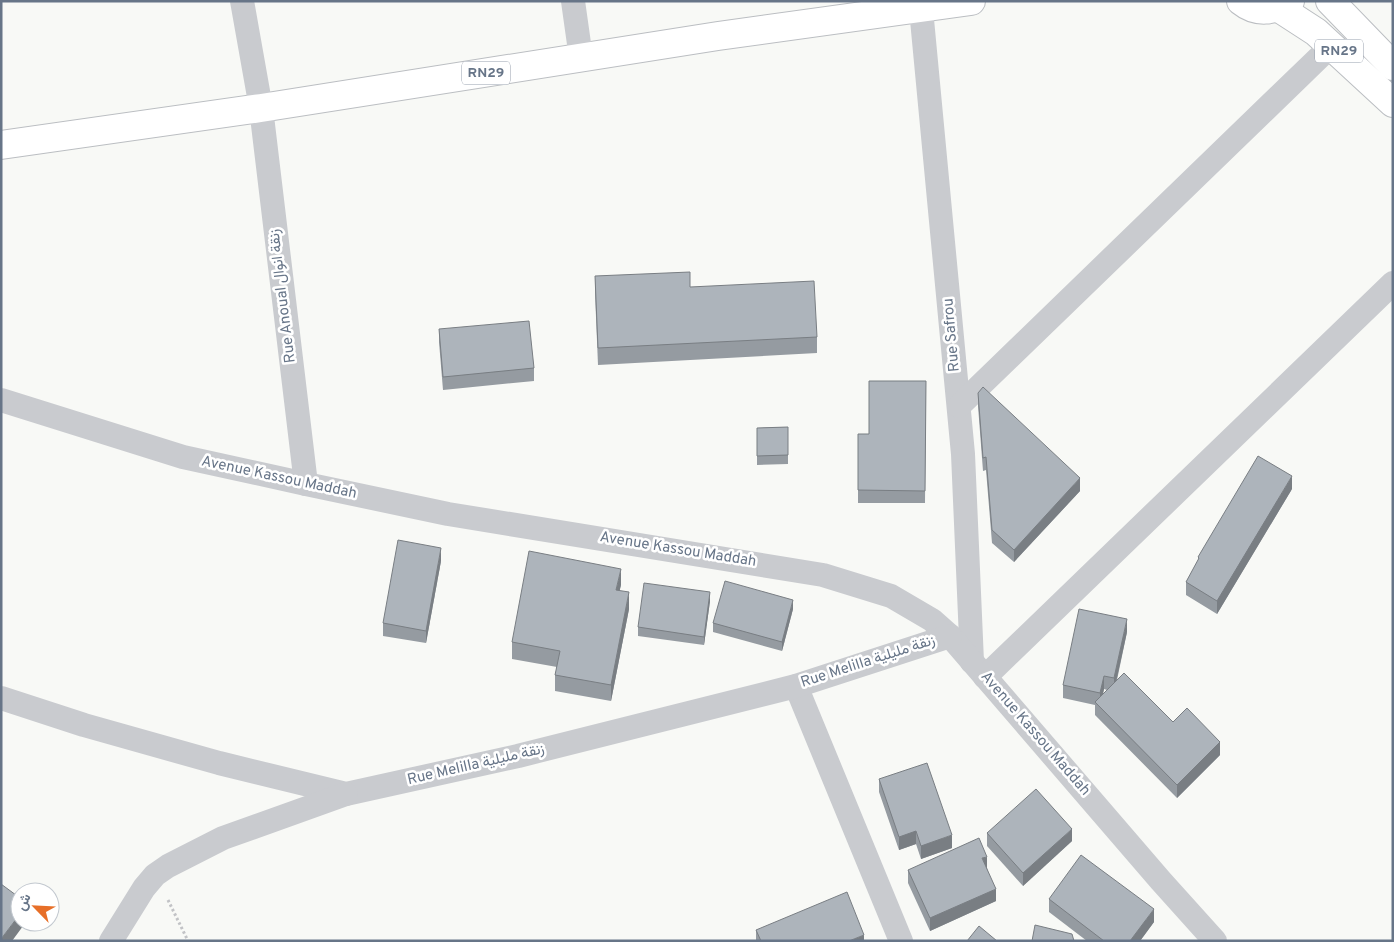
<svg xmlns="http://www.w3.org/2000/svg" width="1394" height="942" font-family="Overpass,Vazirmatn,sans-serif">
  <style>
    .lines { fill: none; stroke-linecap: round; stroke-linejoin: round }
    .primary-casing { stroke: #bbbec2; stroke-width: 30 }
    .path { stroke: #c2c3c6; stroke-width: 3; stroke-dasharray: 2.5 2.5; stroke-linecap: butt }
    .minor { stroke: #c9cbcf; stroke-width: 24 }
    .primary { stroke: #fff; stroke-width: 28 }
    .wall { fill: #959ba1; fill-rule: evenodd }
    .shaded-wall { fill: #797e83 }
    .building { fill: #adb4bb; stroke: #797e83 }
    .labels { text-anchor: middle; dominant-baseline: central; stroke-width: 5; stroke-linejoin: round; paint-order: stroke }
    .shield { fill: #fff; stroke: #959eac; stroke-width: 1 }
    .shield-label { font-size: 14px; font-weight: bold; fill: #677588 }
    .street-label { font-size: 15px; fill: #677588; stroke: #fff }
  </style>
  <rect width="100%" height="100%" fill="#f8f9f6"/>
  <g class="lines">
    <g class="primary-casing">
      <g id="primary">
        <path d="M1241 1C1257 14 1274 11 1290 1"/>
        <path d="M1330 1 1393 66"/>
        <path d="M1279 8 1316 32 1393 103"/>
        <path d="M1 145 261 108 718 36 971 1"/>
      </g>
    </g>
    <path class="path" d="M168 900 188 941"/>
    <g class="minor">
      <path d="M242 1 261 108 306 484"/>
      <path d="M573 1 581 58"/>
      <path d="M921 9 963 454 972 662"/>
      <path d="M1 400 183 457 306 484 448 514 823 575 891 596 932 620 950 636 1161 881 1215 941"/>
      <path d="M959 406 1332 45"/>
      <path d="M985 677 1393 283"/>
      <path d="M796 686 901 941"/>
      <path d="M1 698 84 725 219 763 346 794 518 756 796 686 950 636"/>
      <path d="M111 941 144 888 155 875 168 866 223 838 346 794"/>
    </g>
    <use href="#primary" class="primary"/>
  </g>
  <g class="wall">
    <path d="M595 276 690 287 817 337V353L598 365 595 293Z"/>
    <path d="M439 329 534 368V381L443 390 439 342Z"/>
    <path d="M926 381 925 503H858V434H869Z"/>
    <path d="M978 393 1080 491 1014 562 992 543 986 470 983 471 978 406Z"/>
    <path d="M788 427V464L757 465V428Z"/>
    <path d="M1292 489 1217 614 1186 595V582L1198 561V557Z"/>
    <path d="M441 561 426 643 383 636V623Z"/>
    <path d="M621 585 619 591 629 609 611 701 555 691V675L557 667 512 659V642Z"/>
    <path d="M710 601 704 645 638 636V627Z"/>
    <path d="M793 609 782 651 713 632V623Z"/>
    <path d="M1127 632 1117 680 1173 722 1220 755 1177 798 1095 715V705L1063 698V685ZM1104 689 1107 690 1103 694Z"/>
    <path d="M879 779 952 848 921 859 916 844 899 850 879 792Z"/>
    <path d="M987 833 1072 841 1023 886 987 846Z"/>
    <path d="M987 868 996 901 930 931 908 883V870Z"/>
    <path d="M1049 899 1154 922 1140 941H1087L1049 912Z"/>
    <path d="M756 930 864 941H756Z"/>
  </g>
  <g class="shaded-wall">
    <path d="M1292 476V489L1217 614V601Z"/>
    <path d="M1080 478V491L1014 562V550Z"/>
    <path d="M441 548V561L426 643V631Z"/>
    <path d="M621 569V585L616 607V590Z"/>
    <path d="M629 592V609L611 701V685Z"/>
    <path d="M710 592V601L704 645V637Z"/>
    <path d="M793 600V609L782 651V642Z"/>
    <path d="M1127 619V632L1114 691V678Z"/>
    <path d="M1104 676V689L1100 706V693Z"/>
    <path d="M1220 742V755L1177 798V785Z"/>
    <path d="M1072 829V841L1023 886V873Z"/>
    <path d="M916 831V844L899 850V837Z"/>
    <path d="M952 835V848L921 859V846Z"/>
    <path d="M987 857V870L982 858Z"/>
    <path d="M996 889V901L930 931V918Z"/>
    <path d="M1154 909V922L1140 941H1130Z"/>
    <path d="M20 914V922H26L12 941H1V939Z"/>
    <path d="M864 935V941H849Z"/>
  </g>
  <g class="building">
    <path d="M690 272V287L814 281 817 337 598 348 595 276Z"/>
    <path d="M529 321 534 368 443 377 439 329Z"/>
    <path d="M869 381H926L925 491 858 490V434H869Z"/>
    <path d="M983 387 1080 478 1014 550 992 530 986 457 983 458 978 393Z"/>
    <path d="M788 427V455L757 456V428Z"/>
    <path d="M1258 456 1292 476 1217 601 1186 582 1199 558 1198 557Z"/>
    <path d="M398 540 441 548 426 631 383 623Z"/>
    <path d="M529 551 621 569 616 590 629 592 611 685 555 675 560 651 512 642Z"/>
    <path d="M725 581 793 600 782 642 713 623Z"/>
    <path d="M644 583 710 592 704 637 638 627Z"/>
    <path d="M1079 609 1127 619 1114 678 1104 676 1100 693 1063 685Z"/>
    <path d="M1124 673 1173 722 1187 708 1220 742 1177 785 1095 702Z"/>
    <path d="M927 763 952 835 921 846 916 831 899 837 879 779Z"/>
    <path d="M1036 789 1072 829 1023 873 987 833Z"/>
    <path d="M979 838 987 857 982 858 996 889 930 918 908 870Z"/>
    <path d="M1081 855 1154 909 1130 941H1104L1049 899Z"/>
    <path d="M1 884 20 898V914L1 939Z"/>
    <path d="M847 892 864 935 849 941H761L756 930Z"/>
    <path d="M1035 925 1072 934 1074 941H1032Z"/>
    <path d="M979 926 997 941H967Z"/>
  </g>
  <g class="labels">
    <g class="shield">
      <rect x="1315" y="39.5" width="48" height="23" rx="4"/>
      <rect x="462" y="61.5" width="48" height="23" rx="4"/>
    </g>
    <g class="shield-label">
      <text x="1339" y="51">RN29</text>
      <text x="486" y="73">RN29</text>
    </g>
    <g class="street-label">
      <text transform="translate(283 296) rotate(-97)">Rue Anoual زنقة انوال</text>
      <text transform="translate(952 335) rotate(-95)">Rue Safrou</text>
      <text transform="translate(279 478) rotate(12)">Avenue Kassou Maddah</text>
      <text transform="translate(678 550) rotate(9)">Avenue Kassou Maddah</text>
      <text transform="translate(868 662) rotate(-18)">Rue Melilla زنقة مليلية</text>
      <text transform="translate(1035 734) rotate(49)">Avenue Kassou Maddah</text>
      <text transform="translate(476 765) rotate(-13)">Rue Melilla زنقة مليلية</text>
    </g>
  </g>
  <rect width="1394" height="942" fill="none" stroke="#677588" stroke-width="5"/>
  <g transform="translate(35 907) rotate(294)"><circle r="24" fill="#ffffff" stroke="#c2c8cf"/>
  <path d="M0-4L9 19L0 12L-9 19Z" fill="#e76f28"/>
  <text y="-8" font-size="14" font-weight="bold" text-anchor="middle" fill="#677588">ش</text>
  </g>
</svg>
